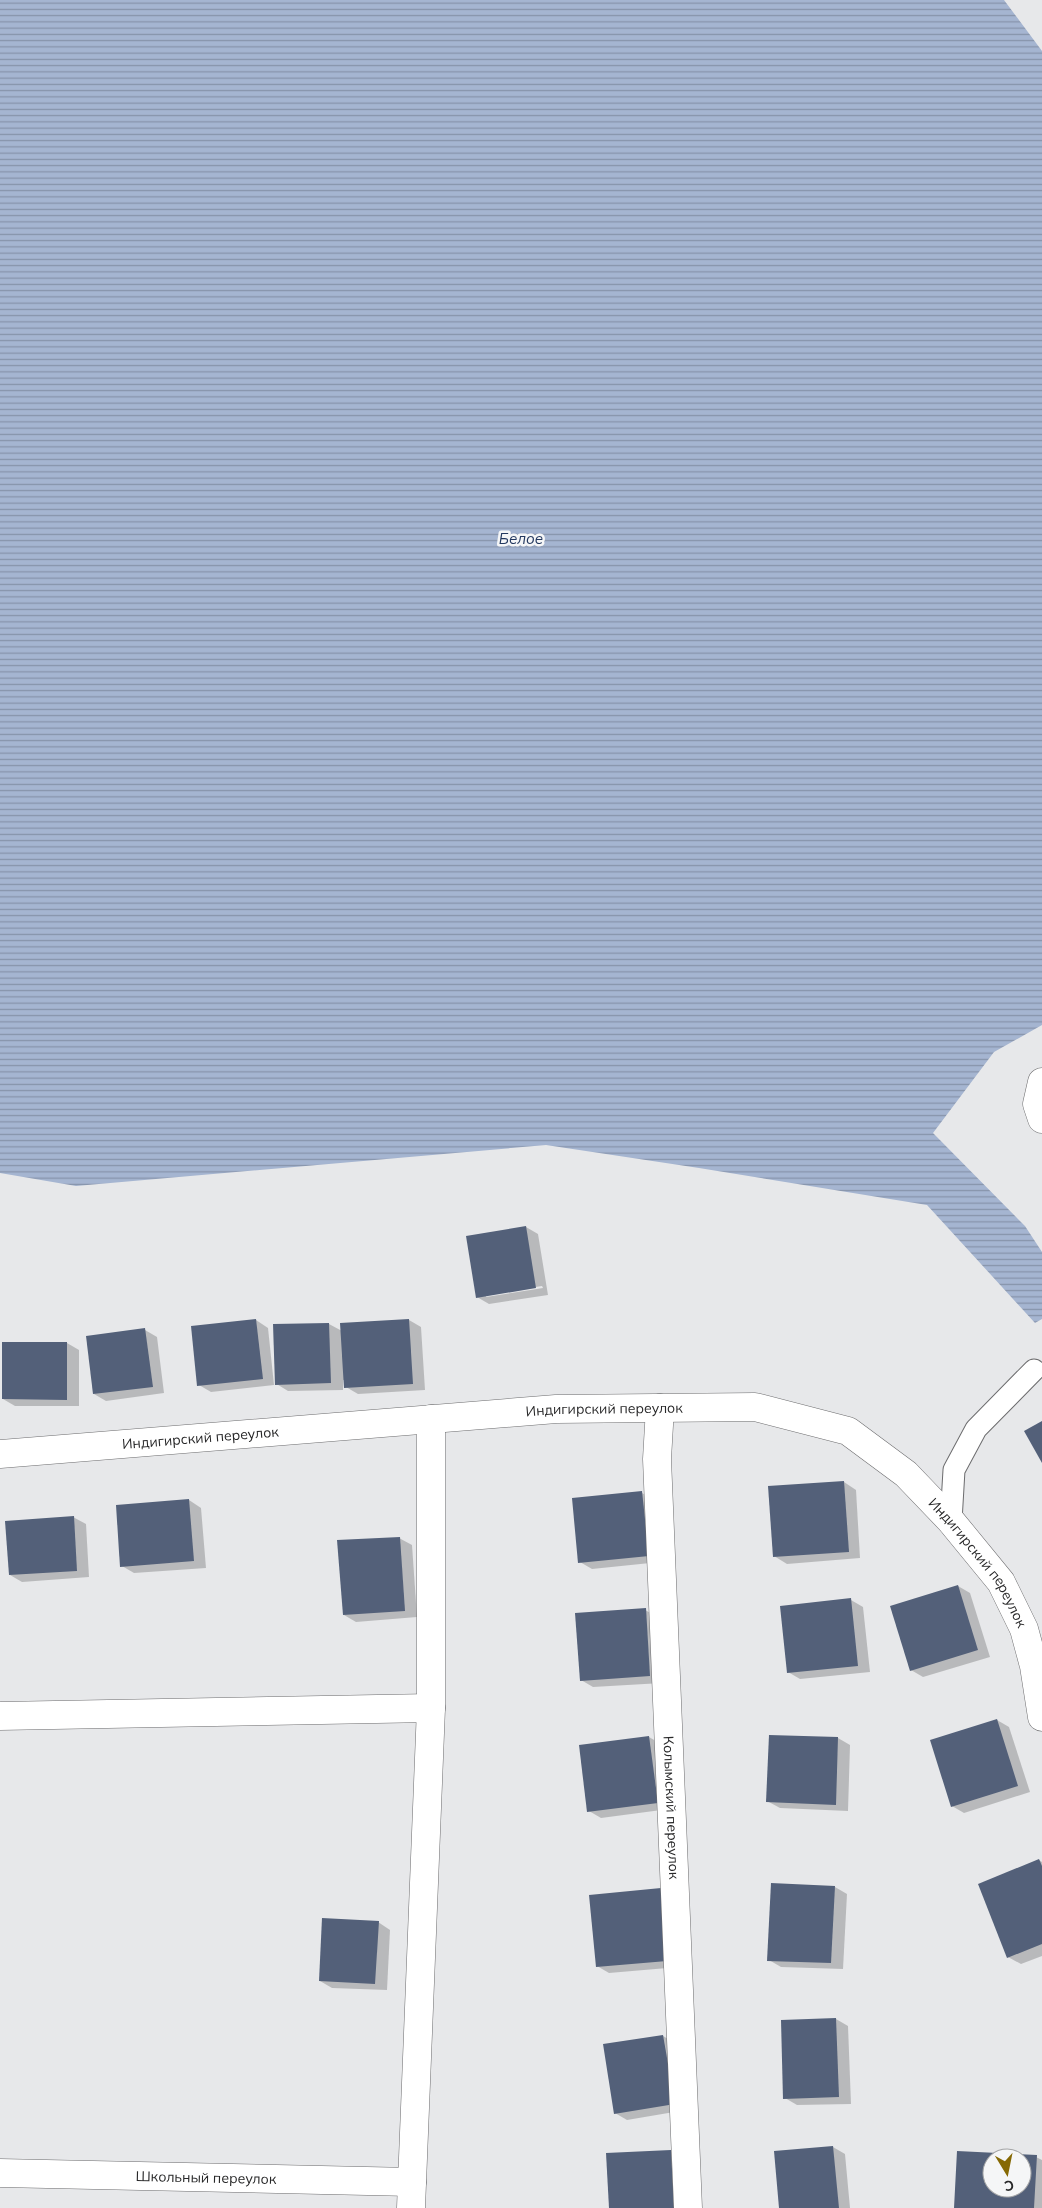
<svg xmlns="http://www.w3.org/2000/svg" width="1042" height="2208" font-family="Mulish,sans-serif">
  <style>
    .water { fill: url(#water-rules) }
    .shadow { fill: #0003; fill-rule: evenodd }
    .building { fill: #536079; fill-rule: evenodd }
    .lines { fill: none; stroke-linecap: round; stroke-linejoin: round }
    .lane-casing { stroke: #6c6c6e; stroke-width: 23 }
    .street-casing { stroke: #6c6c6e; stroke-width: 29 }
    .lane { stroke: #fff; stroke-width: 21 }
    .street { stroke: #fff; stroke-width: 28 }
    .labels { text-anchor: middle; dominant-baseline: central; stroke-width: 5; stroke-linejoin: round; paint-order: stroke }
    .street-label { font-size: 14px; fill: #282829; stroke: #f5f6f7 }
    .water-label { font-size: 15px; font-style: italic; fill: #23385f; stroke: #f5f6f7 }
  </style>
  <defs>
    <pattern id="water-rules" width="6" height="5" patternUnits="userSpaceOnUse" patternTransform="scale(1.25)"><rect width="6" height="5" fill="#a5b5d1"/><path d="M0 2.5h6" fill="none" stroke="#8693aa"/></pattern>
  </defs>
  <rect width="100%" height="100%" fill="#e7e8ea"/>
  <path class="water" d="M0 0H1004L1042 51V1025L994 1052 933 1133 1025 1226 1042 1252V1319L1035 1323 927 1205 699 1168 546 1145 76 1186 0 1173Z"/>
  <g class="shadow">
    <path d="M526 1227 538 1234 548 1295 489 1304 477 1297ZM542 1286 543 1288 486 1297V1295Z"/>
    <path d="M256 1320 268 1328 274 1385 211 1392 199 1385Z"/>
    <path d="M409 1320 421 1327 425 1390 358 1394 346 1387 345 1380H343V1390L288 1391 275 1383V1325L329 1324 342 1331V1325Z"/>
    <path d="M145 1330 157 1337 164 1393 106 1401 94 1394Z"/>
    <path d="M67 1343 79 1350V1406H15L3 1399Z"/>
    <path d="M844 1482 856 1490 860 1558 787 1564 774 1556Z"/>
    <path d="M642 1493 654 1500 660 1562 592 1569 580 1562Z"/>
    <path d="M189 1500 201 1508 206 1568 134 1573 122 1566 117 1506Z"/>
    <path d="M73 1517 86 1524 89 1577 22 1582 10 1575Z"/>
    <path d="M399 1538 412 1545 417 1617 356 1622 344 1615Z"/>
    <path d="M958 1586 970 1593 990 1657 923 1677 911 1670Z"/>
    <path d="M851 1600 863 1607 870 1672 800 1679 788 1672Z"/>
    <path d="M645 1610 658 1617 662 1683 593 1687 581 1680Z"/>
    <path d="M997 1720 1009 1727 1030 1792 964 1813 952 1806Z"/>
    <path d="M649 1737 661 1744 669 1809 601 1818 589 1811Z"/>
    <path d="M838 1738 850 1745 848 1811 780 1808 767 1801Z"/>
    <path d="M1039 1860 1042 1862V1956L1021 1964 1008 1957Z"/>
    <path d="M835 1887 847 1894 843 1969 781 1967 769 1960Z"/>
    <path d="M591 1896 679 1967 609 1973 597 1966Z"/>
    <path d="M378 1922 390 1930 387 1990 332 1988 320 1981Z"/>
    <path d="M836 2019 848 2026 851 2104 797 2105 785 2098Z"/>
    <path d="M663 2036 675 2043 686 2110 627 2120 615 2113Z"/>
    <path d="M833 2147 845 2154 850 2208H780L775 2152Z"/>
    <path d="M671 2152 683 2159 686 2208H610Z"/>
    <path d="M958 2152 1036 2157 1042 2160V2208H955ZM992 2158H1022V2188H992Z"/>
  </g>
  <g class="building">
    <path d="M526 1226 536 1288 476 1298 466 1236Z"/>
    <path d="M256 1319 263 1379 197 1386 191 1326Z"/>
    <path d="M409 1319 413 1384 344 1388 340 1323Z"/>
    <path d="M329 1323 331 1383 275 1385 273 1324Z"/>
    <path d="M145 1328 153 1387 93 1394 86 1336Z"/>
    <path d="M2 1342H67V1400L2 1399Z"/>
    <path d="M1042 1421V1463L1024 1431Z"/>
    <path d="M844 1481 849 1552 773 1557 768 1486Z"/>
    <path d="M642 1491 649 1556 578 1563 572 1498Z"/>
    <path d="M189 1499 194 1561 120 1567 116 1505Z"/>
    <path d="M74 1516 77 1571 9 1575 5 1521Z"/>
    <path d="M400 1537 405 1611 343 1615 337 1540Z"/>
    <path d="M958 1585 978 1650 910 1671 890 1606Z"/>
    <path d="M851 1598 858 1666 787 1673 780 1606Z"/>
    <path d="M646 1608 650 1676 580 1681 575 1613Z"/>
    <path d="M997 1719 1018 1786 951 1807 930 1740Z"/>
    <path d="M769 1735 838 1737 836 1805 766 1802Z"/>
    <path d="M649 1736 658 1803 587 1812 579 1745Z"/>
    <path d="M1039 1859 1042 1866V1944L1007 1958 978 1884Z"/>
    <path d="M771 1883 835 1886 831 1963 767 1961Z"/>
    <path d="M661 1888 667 1961 596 1967 589 1895Z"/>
    <path d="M322 1918 379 1921 375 1984 319 1981Z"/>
    <path d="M836 2018 839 2097 783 2099 781 2020Z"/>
    <path d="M663 2035 675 2104 614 2114 603 2044Z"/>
    <path d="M833 2146 839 2208H779L774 2151Z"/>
    <path d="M671 2150 674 2208H609L606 2153Z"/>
    <path d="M957 2151 1037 2155 1034 2208H954ZM992 2158H1022V2188H992Z"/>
  </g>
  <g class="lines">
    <g class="lane-casing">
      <path id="lane" d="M951 1521 954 1470 976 1429 1034 1370"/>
    </g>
    <g class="street-casing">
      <g id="street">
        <path d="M1042 1082 1037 1104 1042 1119"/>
        <path id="s1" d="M660 1408 657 1459 688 2208"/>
        <path id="s2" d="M0 1454 556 1409 755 1407 848 1431 906 1474 951 1521 1001 1582 1024 1629 1034 1666 1042 1717"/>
        <path d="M0 1716 431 1708"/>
        <path id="s3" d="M0 2173 412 2182"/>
        <path d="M411 2208 431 1708V1419"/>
      </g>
    </g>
    <use href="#lane" class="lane"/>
    <use href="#street" class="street"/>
  </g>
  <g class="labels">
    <g class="street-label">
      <text stroke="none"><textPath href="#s2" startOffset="606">Индигирский переулок</textPath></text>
      <text stroke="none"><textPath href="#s2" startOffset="201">Индигирский переулок</textPath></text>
      <text stroke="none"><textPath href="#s2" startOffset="1040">Индигирский переулок</textPath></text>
      <text stroke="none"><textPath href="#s1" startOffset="400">Колымский переулок</textPath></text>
      <text stroke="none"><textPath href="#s3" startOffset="206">Школьный переулок</textPath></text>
    </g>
    <g class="water-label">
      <text x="521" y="538">Белое</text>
    </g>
  </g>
  <g transform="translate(1007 2173) rotate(170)"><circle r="24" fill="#f5f6f7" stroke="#a3a4a5"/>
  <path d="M0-4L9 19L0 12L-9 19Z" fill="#866904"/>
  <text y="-8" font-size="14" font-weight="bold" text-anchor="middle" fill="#282829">С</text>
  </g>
</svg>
